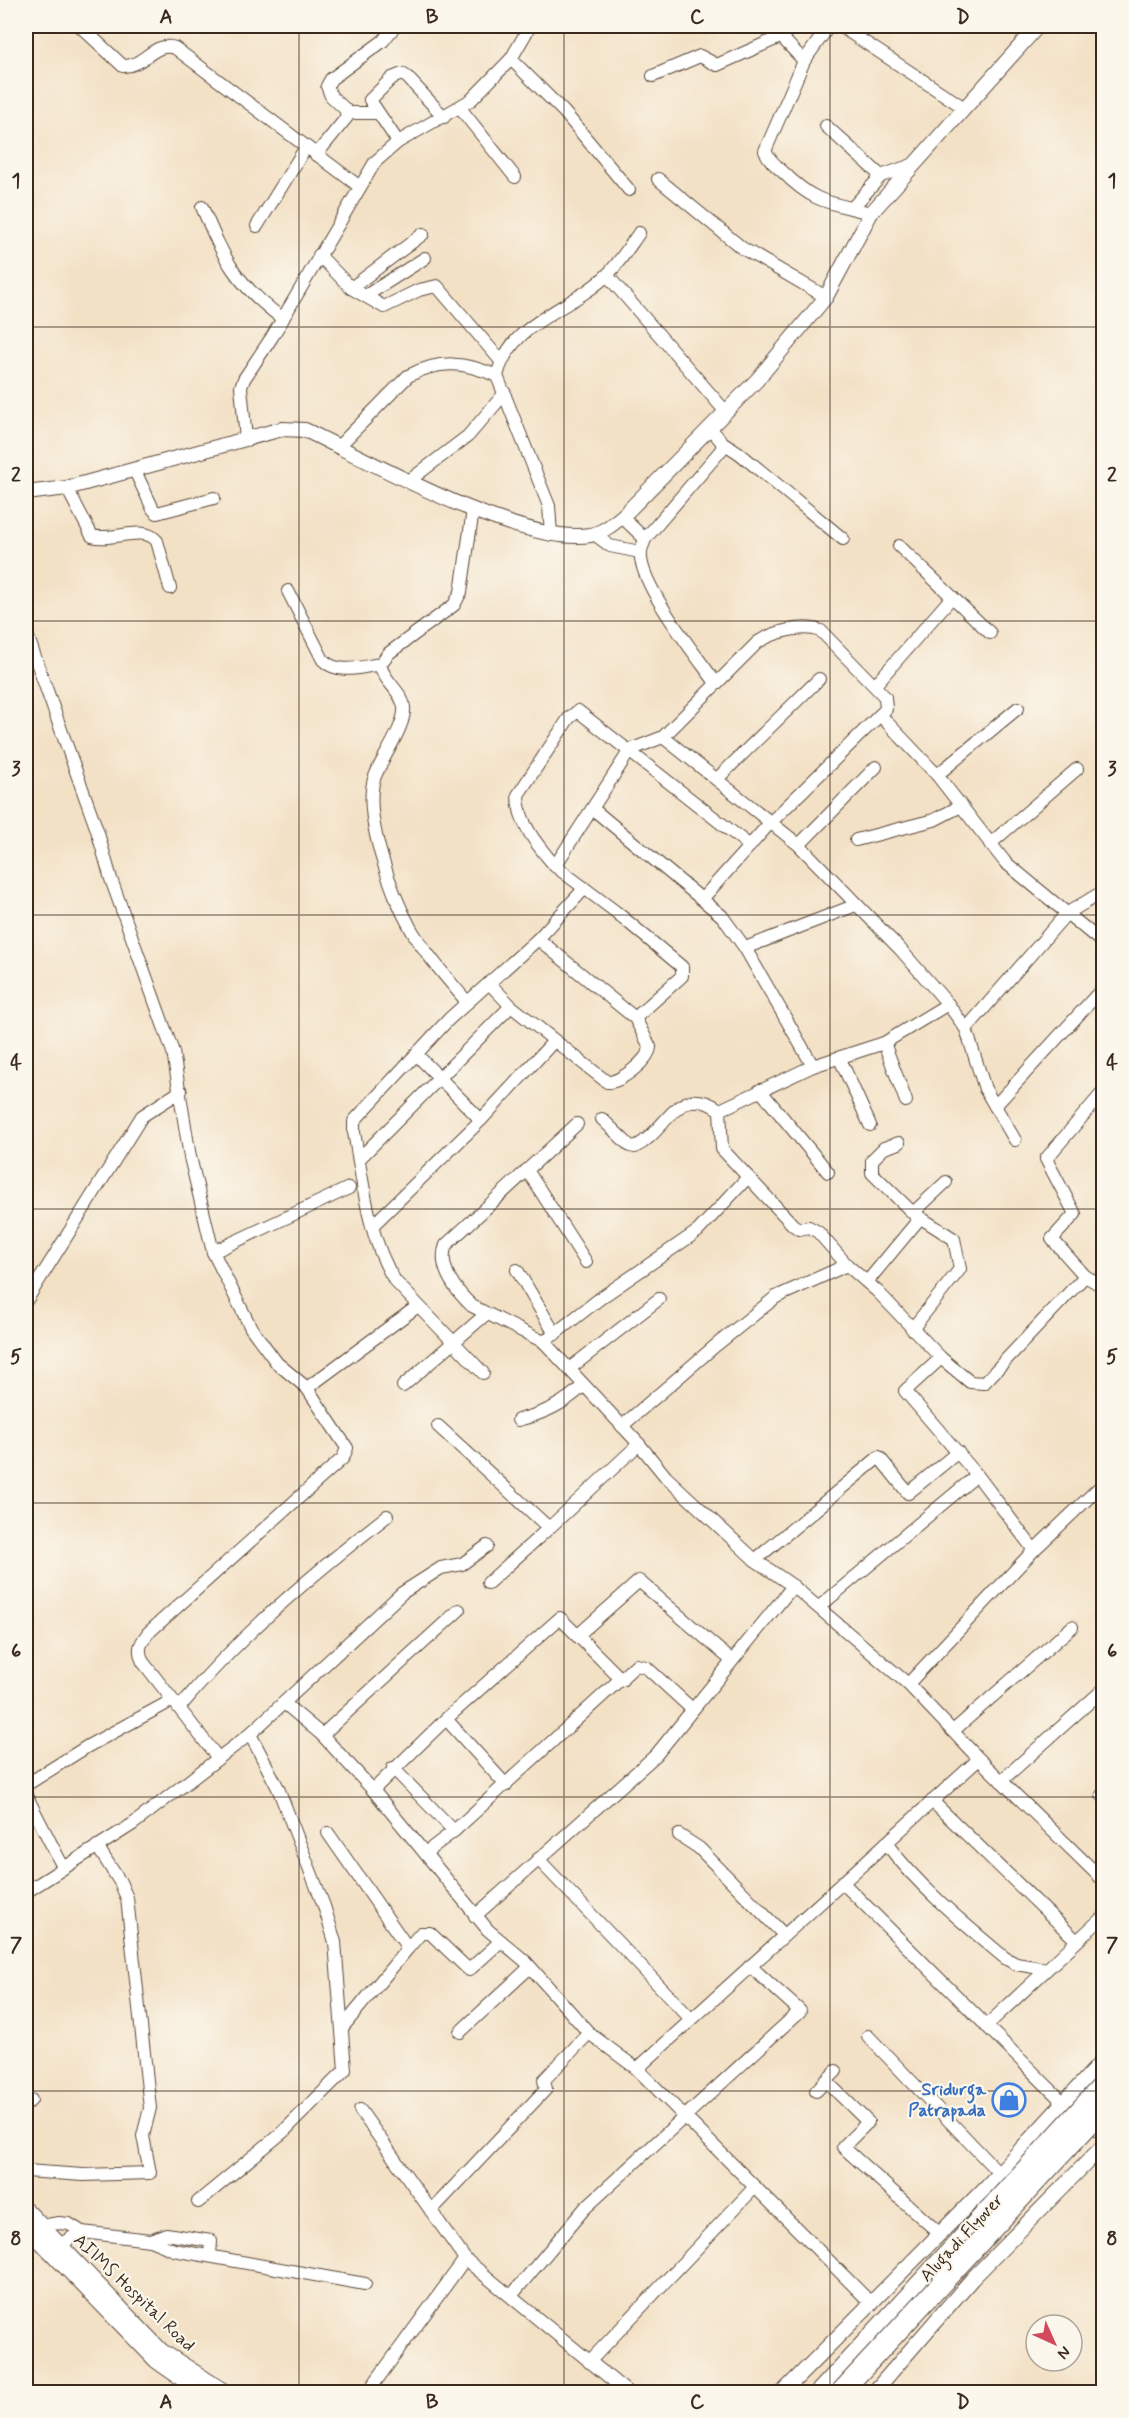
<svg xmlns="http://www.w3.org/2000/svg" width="1129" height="2418" font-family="Mynerve,sans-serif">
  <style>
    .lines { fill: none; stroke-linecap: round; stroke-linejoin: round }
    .minor-casing { stroke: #574537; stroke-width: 14 }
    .tertiary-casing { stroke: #574537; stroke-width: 16 }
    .trunk-casing { stroke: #574537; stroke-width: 22 }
    .minor { stroke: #fff; stroke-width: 12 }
    .tertiary { stroke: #fff; stroke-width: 14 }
    .trunk { stroke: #fff; stroke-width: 20 }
    .trunk-bridge-casing { stroke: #574537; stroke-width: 22; stroke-linecap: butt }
    .trunk-bridge { stroke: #fff; stroke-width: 20 }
    .grid { fill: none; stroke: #3b2a1e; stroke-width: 1.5; stroke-opacity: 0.55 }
    .labels { text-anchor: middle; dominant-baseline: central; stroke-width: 4.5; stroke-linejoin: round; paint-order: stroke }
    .shop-label { font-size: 18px; font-weight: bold; fill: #366cbe; stroke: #fbf7ec; text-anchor: end }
    .street-label { font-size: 18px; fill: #3b2a1e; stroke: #fbf7ec }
    .neatline { fill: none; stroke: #3b2a1e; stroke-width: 2 }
    .grid-label { font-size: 20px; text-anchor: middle; font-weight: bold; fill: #3b2a1e }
  </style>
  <rect width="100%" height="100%" fill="#fbf7ec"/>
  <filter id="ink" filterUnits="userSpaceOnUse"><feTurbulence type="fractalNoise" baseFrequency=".0167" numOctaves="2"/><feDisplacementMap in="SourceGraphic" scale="12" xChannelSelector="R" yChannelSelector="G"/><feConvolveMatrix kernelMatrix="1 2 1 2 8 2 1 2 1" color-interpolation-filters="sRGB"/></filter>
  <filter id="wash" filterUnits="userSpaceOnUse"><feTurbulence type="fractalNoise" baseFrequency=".008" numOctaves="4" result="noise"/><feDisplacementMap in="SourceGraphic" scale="24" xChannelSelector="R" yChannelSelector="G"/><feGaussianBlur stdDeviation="1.35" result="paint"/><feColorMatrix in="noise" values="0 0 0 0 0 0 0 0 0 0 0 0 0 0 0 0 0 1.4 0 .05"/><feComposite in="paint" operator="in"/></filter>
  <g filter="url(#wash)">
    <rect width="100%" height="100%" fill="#f3e1c6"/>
  </g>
  <g filter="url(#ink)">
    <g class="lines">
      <g class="minor-casing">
        <g id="minor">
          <path d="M80 26 123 66C144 67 153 41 175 48L360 187"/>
          <path d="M771 26 804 61"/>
          <path d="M829 26 804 61 765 151C769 160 776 166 783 172 815 204 829 202 871 213"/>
          <path d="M840 26 963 107"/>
          <path d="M511 59 564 112 629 190"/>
          <path d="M653 76 700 56 717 65 780 37"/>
          <path d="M460 108 515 177"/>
          <path d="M346 113H376"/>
          <path d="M826 126 881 176"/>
          <path d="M398 142 370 100 392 78 402 74 407 77 444 117"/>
          <path d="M316 155 347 117 346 110 331 96 327 86 331 79 383 41 395 26"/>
          <path d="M658 179 742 248 826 297"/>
          <path d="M202 207C225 261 235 283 283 319"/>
          <path d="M852 208 881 176 912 165"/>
          <path d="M257 226 306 147"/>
          <path d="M319 255 351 288 384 307 419 290 437 286 501 361"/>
          <path d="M607 275 726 412"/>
          <path d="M351 288 423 234"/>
          <path d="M367 295 425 258"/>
          <path d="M710 428 722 442V449L645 539C644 543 641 548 641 552 637 582 698 658 716 683"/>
          <path d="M246 439 241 387 244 379 272 337 375 162 398 142 471 100 511 59 530 26"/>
          <path d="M722 442 739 453 843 539"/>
          <path d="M339 446 408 376C440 359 465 362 497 376"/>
          <path d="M134 469 153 509 157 513 214 498"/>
          <path d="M410 480 468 436 505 393"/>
          <path d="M67 488 92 536C112 542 143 524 157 541L170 588"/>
          <path d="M622 517 645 539"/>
          <path d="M594 534 610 546 640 552"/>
          <path d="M551 535 549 506 497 376C510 321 572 310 608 274 619 263 629 247 639 233"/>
          <path d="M899 546 990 633"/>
          <path d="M288 591 323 660C338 675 361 667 380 664"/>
          <path d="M26 632 97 830 111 879 173 1052 190 1157 213 1252 251 1328 277 1363 307 1388 347 1448 343 1458 148 1633C140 1644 137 1649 143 1662L218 1758"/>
          <path d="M875 685 952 597"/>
          <path d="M880 715 937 775 1005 862 1104 944"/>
          <path d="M663 737 799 845 900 949 948 1004 966 1029"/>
          <path d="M937 775 1018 708"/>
          <path d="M717 779 819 679"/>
          <path d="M593 809 722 916 745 948 813 1066"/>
          <path d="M856 840 934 820 961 806"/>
          <path d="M990 844 1077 769"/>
          <path d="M799 845 876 767"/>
          <path d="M555 866C538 846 518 823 518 795L569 718 578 711 750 846"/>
          <path d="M745 948 856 905"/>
          <path d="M490 984 511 1006 607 1082C620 1083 649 1060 650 1047L635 1018 538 939"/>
          <path d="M467 1002C448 979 426 955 411 929 392 895 363 817 374 779 380 760 406 727 404 707 402 691 383 681 380 664L389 653 454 605 461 592 473 510"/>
          <path d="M635 1018 682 976V967L616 912 555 866 630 750 663 737 758 642C774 632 802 624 821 631L885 697 886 709 770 823 703 898"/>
          <path d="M884 1043 906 1101"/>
          <path d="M417 1055 481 1120"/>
          <path d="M840 1059 870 1125"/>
          <path d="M760 1090 828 1172"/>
          <path d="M1104 1091 1046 1159 1075 1214 1052 1239 1085 1276 1104 1287"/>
          <path d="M995 1106 1104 987"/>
          <path d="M720 1110 813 1066 884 1043 948 1004"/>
          <path d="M602 1119 630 1146 635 1147C668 1131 677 1080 720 1110L722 1149 793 1225 799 1229 809 1227 818 1232 847 1265 878 1292 941 1358 905 1391 977 1475"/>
          <path d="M577 1124 446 1245C437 1267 456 1291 472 1306L544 1342 639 1444 666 1477 755 1560 793 1586"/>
          <path d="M1015 1140 985 1089 966 1029 1066 914 1104 891"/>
          <path d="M899 1143 884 1148 872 1160V1173L913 1213 954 1239 960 1269 912 1329"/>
          <path d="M359 1159 511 1006"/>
          <path d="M527 1170 586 1262"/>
          <path d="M913 1213 946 1182"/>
          <path d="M372 1226 481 1120 554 1041"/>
          <path d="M213 1252 349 1188"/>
          <path d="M517 1270 555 1334"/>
          <path d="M867 1282 920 1218"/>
          <path d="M26 1301 142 1116 181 1091"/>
          <path d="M544 1342 602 1297 698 1231 748 1177"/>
          <path d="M941 1358 970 1382 984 1383 1085 1276"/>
          <path d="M569 1369 659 1299"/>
          <path d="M483 1373 395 1281C368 1238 363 1182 354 1132V1121L449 1019 538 939 584 889"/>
          <path d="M403 1386 485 1315"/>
          <path d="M307 1388 418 1306"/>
          <path d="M518 1420C545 1413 562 1405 583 1386"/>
          <path d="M438 1426 549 1528 639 1444"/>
          <path d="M622 1426 715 1346 776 1297 847 1265"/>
          <path d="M755 1560 879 1457 908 1493 958 1452"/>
          <path d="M488 1583 549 1528"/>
          <path d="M819 1607 977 1475 1034 1550"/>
          <path d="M577 1636 639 1581 731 1660"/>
          <path d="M908 1684 1034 1550 1104 1483"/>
          <path d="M284 1703 322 1735 373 1790 488 1930 525 1961 589 2033 637 2069 872 2304"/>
          <path d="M179 1708C239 1636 313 1574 387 1516"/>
          <path d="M446 1719 506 1785"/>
          <path d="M953 1731 1072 1627"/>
          <path d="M322 1735 459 1610"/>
          <path d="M979 1759 1104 1881"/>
          <path d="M393 1768 454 1831"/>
          <path d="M1001 1781 1104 1689"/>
          <path d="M26 1785 88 1746 171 1701"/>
          <path d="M373 1790 446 1719 560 1618 622 1680"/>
          <path d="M26 1795 63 1867"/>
          <path d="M1102 1795 1104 1794"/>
          <path d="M932 1801 1077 1941"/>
          <path d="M328 1833 408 1948 421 1933H430L469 1970 501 1941"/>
          <path d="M679 1835 699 1848 784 1935"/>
          <path d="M886 1843C920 1888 962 1922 1005 1958L1016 1964 1046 1969"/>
          <path d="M425 1853 454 1831 636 1665 646 1667 692 1709"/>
          <path d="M538 1859 691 2019"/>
          <path d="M842 1882 1069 2108"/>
          <path d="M26 1892 133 1824 250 1734 402 1593 441 1568 462 1564 487 1546"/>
          <path d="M475 1916 656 1755 793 1586 908 1684 979 1759 637 2069"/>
          <path d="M986 2026 1104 1916"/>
          <path d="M342 2028 408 1948"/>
          <path d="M460 2032 530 1967"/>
          <path d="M868 2036 999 2173"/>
          <path d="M826 2081 868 2122 843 2147 940 2234"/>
          <path d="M816 2091 836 2071"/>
          <path d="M26 2105 31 2100"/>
          <path d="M360 2110 465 2259"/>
          <path d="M1085 2120 1104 2134"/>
          <path d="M26 2171 83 2175 150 2173 143 2136 150 2108 127 1898 120 1882 97 1846"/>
          <path d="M198 2202 284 2131 345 2070 335 1942 324 1906 278 1788 250 1734"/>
          <path d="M431 2211 546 2089 544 2080 589 2033"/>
          <path d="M41 2226 59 2223 69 2224 82 2232 150 2240 174 2250 365 2284"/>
          <path d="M150 2240 166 2234 211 2241 210 2256"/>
          <path d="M62 2250 66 2241 82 2232"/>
          <path d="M511 2296 585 2208 800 2011 750 1966"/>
          <path d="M589 2362 755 2187"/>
          <path d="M368 2392 465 2259 627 2392"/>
        </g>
      </g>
      <g class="tertiary-casing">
        <g id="tertiary">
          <path d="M26 493 67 488 282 429 305 430C372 462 519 546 590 535 603 533 614 523 625 514L757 380 826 297 871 213 1038 26"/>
          <path d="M26 2209 162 2351 226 2392"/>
          <path d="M26 2227 156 2361 200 2392"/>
          <path d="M783 2392 986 2187 1104 2059"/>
          <path d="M874 2392 972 2279 1104 2145"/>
        </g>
      </g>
      <g class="trunk-casing">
        <path id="trunk" d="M821 2392 998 2200"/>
      </g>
      <use href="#minor" class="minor"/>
      <use href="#tertiary" class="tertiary"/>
      <use href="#trunk" class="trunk"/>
      <g class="trunk-bridge-casing">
        <g id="trunk-bridge">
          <path d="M998 2200 1104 2084"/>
          <path d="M841 2392 1104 2108"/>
        </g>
      </g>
      <use href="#trunk-bridge" class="trunk-bridge"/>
    </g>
  </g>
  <path class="grid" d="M299 26V2392M564 26V2392M830 26V2392M26 327H1104M26 621H1104M26 915H1104M26 1209H1104M26 1503H1104M26 1797H1104M26 2091H1104"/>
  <defs>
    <g id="shop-ring" transform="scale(1.725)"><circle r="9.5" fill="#fbf7ec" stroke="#3f7fe0" stroke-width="1.5"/><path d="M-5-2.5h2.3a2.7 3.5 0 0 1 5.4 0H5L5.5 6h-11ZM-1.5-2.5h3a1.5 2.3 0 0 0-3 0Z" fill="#3f7fe0"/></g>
  </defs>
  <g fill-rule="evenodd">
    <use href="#shop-ring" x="1009" y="2100"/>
  </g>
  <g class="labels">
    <g class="shop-label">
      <text x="986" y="2090">Sridurga<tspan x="986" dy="21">Patrapada</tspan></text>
    </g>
    <g class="street-label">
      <text transform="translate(962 2238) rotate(-47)">Alugadi Flyover</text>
      <text transform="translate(134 2293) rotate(44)">AIIMS Hospital Road</text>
    </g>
  </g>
  <rect width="1129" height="2418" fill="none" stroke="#fbf7ec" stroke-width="66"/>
  <g transform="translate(1054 2343) rotate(135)"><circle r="28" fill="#fbf7ec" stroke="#aea59a" stroke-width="1.5"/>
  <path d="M0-4.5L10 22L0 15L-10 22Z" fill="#d1495b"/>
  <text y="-9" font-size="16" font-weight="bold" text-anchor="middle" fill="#3b2a1e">N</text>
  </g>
  <rect x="33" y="33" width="1063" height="2352" class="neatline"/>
  <g class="grid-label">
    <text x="166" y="23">A</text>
    <text x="432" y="23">B</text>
    <text x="697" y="23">C</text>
    <text x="963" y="23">D</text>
    <text x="16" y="187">1</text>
    <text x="1112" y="187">1</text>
    <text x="16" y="481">2</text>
    <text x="1112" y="481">2</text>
    <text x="16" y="775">3</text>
    <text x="1112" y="775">3</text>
    <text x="16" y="1069">4</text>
    <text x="1112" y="1069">4</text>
    <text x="16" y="1363">5</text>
    <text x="1112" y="1363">5</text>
    <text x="16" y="1657">6</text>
    <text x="1112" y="1657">6</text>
    <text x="16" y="1951">7</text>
    <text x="1112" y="1951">7</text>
    <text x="16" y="2245">8</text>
    <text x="1112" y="2245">8</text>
    <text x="166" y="2408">A</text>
    <text x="432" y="2408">B</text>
    <text x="697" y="2408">C</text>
    <text x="963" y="2408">D</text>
  </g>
</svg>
